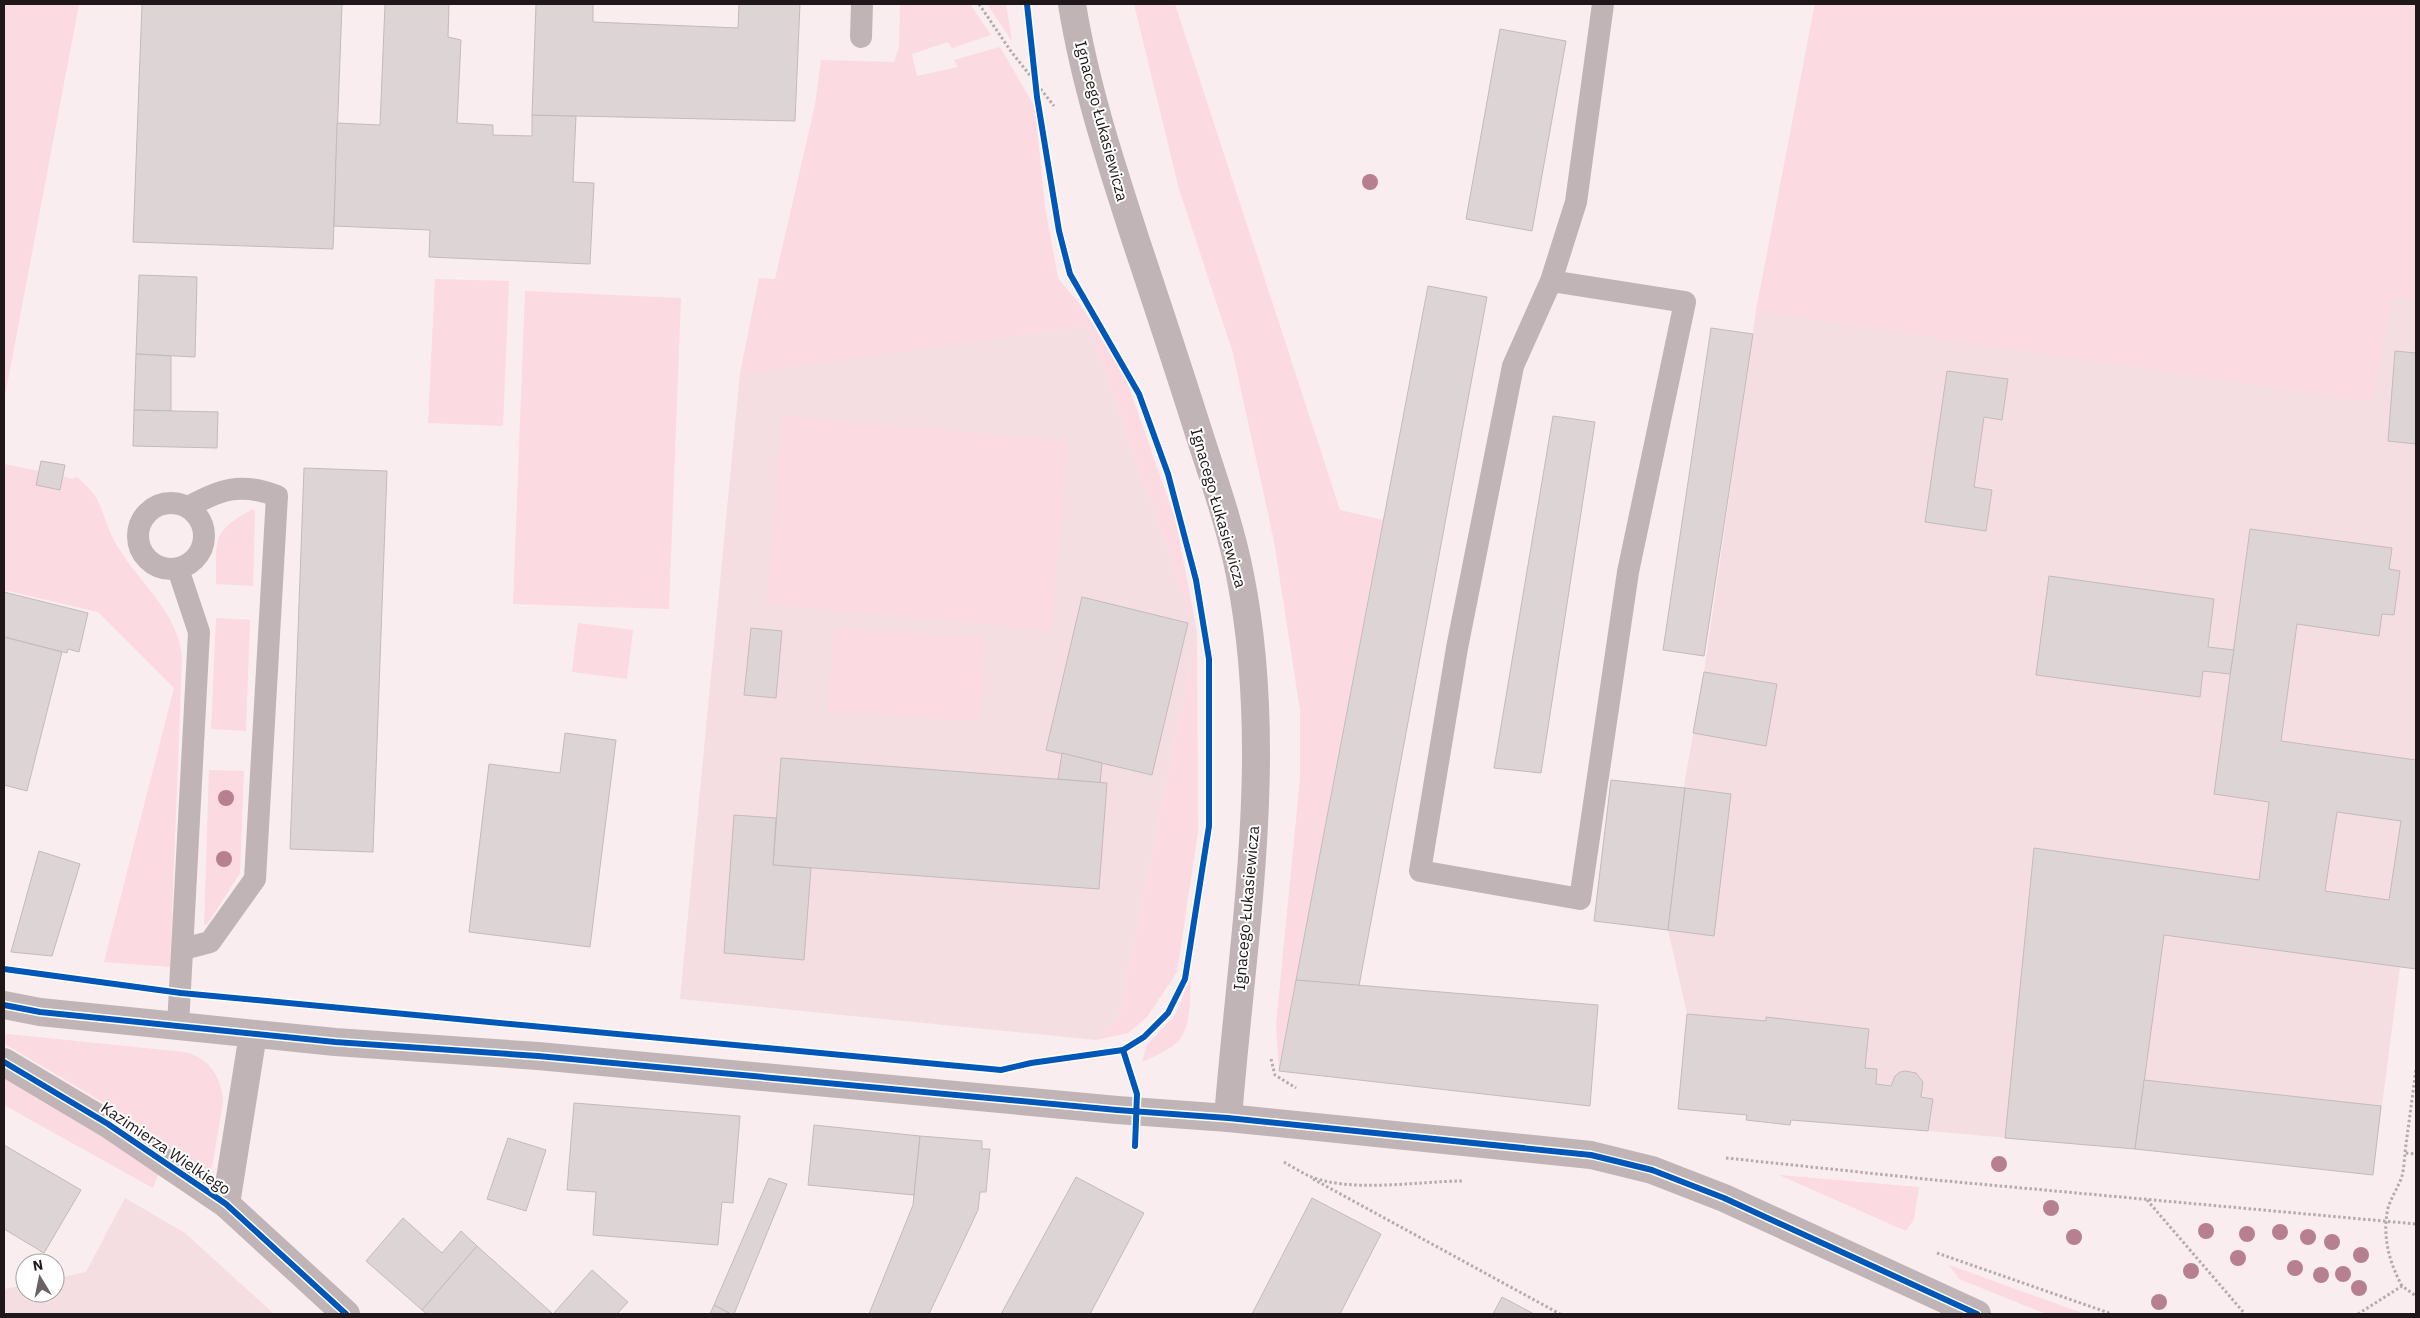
<svg xmlns="http://www.w3.org/2000/svg" width="2420" height="1318" font-family="'IBM Plex Sans',sans-serif">
  <style>
    .built { fill: #f4dee2 }
    .green { fill: #fbdae1 }
    .building { fill: #ddd4d6; stroke: #c4babc; fill-rule: evenodd }
    .lines { fill: none; stroke-linecap: round; stroke-linejoin: round }
    .path { stroke: #b4abad; stroke-width: 3; stroke-dasharray: 2.5 2.5; stroke-linecap: butt }
    .service { stroke: #c1b4b6; stroke-width: 22 }
    .minor { stroke: #c1b4b6; stroke-width: 28 }
    .tertiary { stroke: #c1b4b6; stroke-width: 28 }
    .cycleway-casing { stroke: #fff; stroke-width: 9 }
    .cycleway { stroke: #0057b8; stroke-width: 6 }
    .tree { fill: #b78090 }
    .labels { text-anchor: middle; dominant-baseline: central; stroke-width: 4; stroke-linejoin: round; paint-order: stroke }
    .street-label { font-size: 16px; fill: #1f1719; stroke: #fff }
  </style>
  <rect width="100%" height="100%" fill="#f9edf0"/>
  <g class="built">
    <path d="M1815 4H2416V969L2400 967 2373 1175 2135 1149 1941 1132 1791 1120 1790 1125 1746 1120V1115L1678 1109 1687 1014 1668 930 1685 780 1704 672 1756 311Z"/>
    <path d="M1089 326 1197 631 1119 1018 1096 1040 680 999 740 373Z"/>
    <path d="M125 1198 185 1233 274 1314H4V1289L25 1285V1293H55V1279L86 1272Z"/>
  </g>
  <g class="green">
    <path d="M4 4H79L4 401Z"/>
    <path d="M900 4H970L991 35 952 48 948 42 912 54 917 76 958 67 954 60 1000 47 1035 107 1045 207 1058 278 1084 310 1126 379 1175 518 1197 631 1198 832 1177 972 1147 1017 1128 1033 1096 1040 1119 1018 1197 631 1089 326 740 374 759 278 775 279 815 105 821 60 894 62 899 47Z"/>
    <path d="M987 4H1006L1012 41Z"/>
    <path d="M1134 4H1175L1340 510 1383 520 1279 1071 1276 1025 1300 779V710L1274 541 1233 353 1179 189Z"/>
    <path d="M1815 4H2416V300L2392 297 2371 402 1756 311Z"/>
    <path d="M435 279 509 281 503 426 428 423Z"/>
    <path d="M525 291 681 298 669 609 513 604Z"/>
    <path d="M783 416 1068 441 1051 630 766 604Z"/>
    <path d="M4 464 39 471 36 485 60 490 63 476 72 479 77 477C84 484 95 493 99 503 105 518 109 532 117 546 139 583 178 612 182 657L170 967 104 962 174 688 98 612 4 590Z"/>
    <path d="M253 509 255 512 253 586 216 584C217 540 210 532 253 509Z"/>
    <path d="M216 618 250 620 246 731 211 729Z"/>
    <path d="M578 623 633 630 627 679 572 672Z"/>
    <path d="M834 628 985 638 979 721 828 711Z"/>
    <path d="M209 770 244 771 240 873 208 923 204 925Z"/>
    <path d="M1191 977C1190 995 1191 1025 1180 1039 1171 1050 1154 1056 1142 1062L1147 1045 1175 1015Z"/>
    <path d="M8 1034 184 1052C209 1057 222 1078 223 1103L212 1167 204 1173 182 1159 138 1123 5 1044 4 1035Z"/>
    <path d="M4 1071 159 1172 153 1188 4 1105Z"/>
    <path d="M1779 1175 1919 1187 1914 1219 1906 1231Z"/>
    <path d="M1949 1265 2085 1314H2046L1959 1279Z"/>
  </g>
  <g class="building">
    <path d="M142 4H342L333 249 133 242Z"/>
    <path d="M385 4H449L448 37 461 40 457 123 493 125V135L532 136V115L576 116 573 182 594 183 590 264 429 257 430 230 334 226 337 123 380 125Z"/>
    <path d="M536 4H593V22L738 28 739 4H800L795 121 532 115Z"/>
    <path d="M1500 29 1566 41 1532 231 1466 219Z"/>
    <path d="M139 275 197 277 195 357 136 354Z"/>
    <path d="M1428 286 1487 297 1359 986 1296 980Z"/>
    <path d="M1711 328 1753 334 1704 656 1663 650Z"/>
    <path d="M2395 351 2416 353V444L2388 441Z"/>
    <path d="M136 354 171 356V411L134 410Z"/>
    <path d="M1947 371 2008 379 2002 420 1984 417 1974 487 1992 490 1986 531 1925 522Z"/>
    <path d="M134 410 218 412 217 448 133 446Z"/>
    <path d="M1553 416 1595 422 1541 773 1494 768Z"/>
    <path d="M41 461 65 465 60 490 36 485Z"/>
    <path d="M304 468 387 471 373 852 290 849Z"/>
    <path d="M2250 529 2392 548 2389 569 2400 571 2394 615 2382 614 2379 636 2297 624 2281 741 2416 760V969L2164 935 2135 1149 2005 1138 2034 848 2259 880 2269 802 2214 794ZM2337 812 2401 821 2389 900 2325 891Z"/>
    <path d="M2049 576 2214 599 2208 647 2234 650 2230 674 2203 671 2200 697 2036 675Z"/>
    <path d="M4 592 88 613 79 652 68 649 67 653 4 637Z"/>
    <path d="M1082 597 1188 623 1152 775 1046 750Z"/>
    <path d="M751 628 782 631 776 698 744 695Z"/>
    <path d="M4 637 62 652 27 791 4 785Z"/>
    <path d="M1704 672 1777 684 1766 746 1693 733Z"/>
    <path d="M565 733 616 740 590 947 469 932 489 764 560 773Z"/>
    <path d="M1062 753 1102 763 1100 783 1058 779Z"/>
    <path d="M781 758 1107 783 1099 889 773 865Z"/>
    <path d="M1611 780 1685 788 1668 930 1594 921Z"/>
    <path d="M1685 788 1731 794 1714 936 1668 930Z"/>
    <path d="M734 815 776 818 773 865 811 868 804 960 724 953Z"/>
    <path d="M39 851 80 864 52 956 11 952Z"/>
    <path d="M1296 980 1598 1005 1590 1106 1279 1071Z"/>
    <path d="M1687 1014 1766 1021V1017L1869 1029 1865 1068 1877 1069 1876 1084 1891 1086 1895 1076 1900 1072 1905 1071 1916 1073 1923 1082 1921 1097 1933 1099 1928 1131 1791 1120 1790 1125 1746 1120 1747 1115 1678 1109Z"/>
    <path d="M2144 1080 2381 1106 2373 1175 2135 1149Z"/>
    <path d="M574 1103 740 1116 733 1203 722 1202 718 1245 593 1235 596 1192 567 1190Z"/>
    <path d="M814 1125 920 1136 914 1195 808 1185Z"/>
    <path d="M920 1136 982 1141V1149H990L986 1192H980L978 1210 929 1314H869L913 1205Z"/>
    <path d="M508 1138 546 1150 526 1211 487 1199Z"/>
    <path d="M4 1145 81 1190 44 1253 4 1229Z"/>
    <path d="M1076 1177 1144 1213 1090 1314H1001Z"/>
    <path d="M769 1178 787 1184 734 1314H731L714 1305Z"/>
    <path d="M1312 1198 1381 1234 1340 1314H1252Z"/>
    <path d="M403 1218 442 1253 461 1231 477 1246 422 1310 366 1261Z"/>
    <path d="M477 1246 553 1314 592 1270 628 1302 617 1314H427L422 1310Z"/>
    <path d="M1502 1297 1534 1314H1493Z"/>
    <path d="M714 1305 731 1314H710Z"/>
  </g>
  <g class="lines">
    <g class="path">
      <path d="M979 4 1010 50 1054 106"/>
      <path d="M1271 1059 1275 1075 1296 1088"/>
      <path d="M2405 1152 2416 1069"/>
      <path d="M1726 1158 1935 1180 2416 1224"/>
      <path d="M1284 1162C1291 1166 1299 1171 1307 1175 1348 1194 1418 1181 1463 1181"/>
      <path d="M1313 1179 1560 1314"/>
      <path d="M2147 1200 2245 1314"/>
      <path d="M1937 1253 2112 1314"/>
      <path d="M2402 1286C2389 1262 2382 1236 2388 1208 2391 1198 2397 1189 2401 1179 2404 1171 2404 1161 2405 1153L2416 1154"/>
      <path d="M2358 1314 2402 1286 2416 1296"/>
    </g>
    <g class="service">
      <path d="M861 37 862 4"/>
      <path d="M1551 281 1685 302 1628 572 1580 899 1420 871 1457 648 1513 366 1551 281 1576 202 1603 4"/>
      <circle cx="171" cy="536" r="33"/>
      <path d="M178 569 199 632 178 1026"/>
      <path d="M183 949 210 942 255 879 277 496C241 482 221 489 188 507"/>
    </g>
    <g class="minor">
      <path d="M4 1062 108 1124 226 1204 346 1314"/>
      <path d="M226 1204 253 1034"/>
    </g>
    <g class="tertiary">
      <path d="M1072 4C1085 85 1111 164 1136 241 1156 301 1176 361 1195 421 1211 472 1230 523 1240 575 1276 755 1242 938 1228 1118"/>
      <path d="M4 1005 40 1012 335 1042 538 1056 1117 1110 1228 1118 1591 1155 1652 1170 1724 1198 1977 1314"/>
    </g>
    <g class="cycleway-casing">
      <g id="cycleway">
        <path d="M4 969 181 993 1001 1070 1031 1063 1123 1050 1144 1037 1168 1013 1185 979 1209 826V659L1196 580 1168 474 1139 394 1070 274 1059 231 1037 97 1027 4"/>
        <path d="M4 1005 40 1012 335 1042 538 1056 1117 1110 1228 1118 1591 1155 1652 1170 1724 1198 1977 1314"/>
        <path d="M1123 1050 1137 1094 1135 1146"/>
        <path d="M4 1062 108 1124 226 1204 346 1314"/>
      </g>
    </g>
    <use href="#cycleway" class="cycleway"/>
  </g>
  <g class="tree">
    <circle cx="1370" cy="182" r="8"/>
    <circle cx="226" cy="798" r="8"/>
    <circle cx="224" cy="859" r="8"/>
    <circle cx="1999" cy="1164" r="8"/>
    <circle cx="2051" cy="1208" r="8"/>
    <circle cx="2206" cy="1231" r="8"/>
    <circle cx="2280" cy="1232" r="8"/>
    <circle cx="2247" cy="1234" r="8"/>
    <circle cx="2074" cy="1237" r="8"/>
    <circle cx="2308" cy="1237" r="8"/>
    <circle cx="2332" cy="1242" r="8"/>
    <circle cx="2361" cy="1255" r="8"/>
    <circle cx="2238" cy="1258" r="8"/>
    <circle cx="2295" cy="1268" r="8"/>
    <circle cx="2191" cy="1271" r="8"/>
    <circle cx="2343" cy="1274" r="8"/>
    <circle cx="2321" cy="1275" r="8"/>
    <circle cx="2359" cy="1288" r="8"/>
    <circle cx="2159" cy="1302" r="8"/>
  </g>
  <g class="labels">
    <g class="street-label">
      <text transform="translate(1102 121) rotate(75)">Ignacego Łukasiewicza</text>
      <text transform="translate(1219 508) rotate(74)">Ignacego Łukasiewicza</text>
      <text transform="translate(1246 908) rotate(-85)">Ignacego Łukasiewicza</text>
      <text transform="translate(166 1148) rotate(34)">Kazimierza Wielkiego</text>
    </g>
  </g>
  <rect width="2420" height="1318" fill="none" stroke="#1f1719" stroke-width="10"/>
  <g transform="translate(40 1278) rotate(350)"><circle r="24" fill="#ffffff" stroke="#a5a2a3"/>
  <path d="M0-4L9 19L0 12L-9 19Z" fill="#6b6264"/>
  <text y="-8" font-size="14" font-weight="bold" text-anchor="middle" fill="#1f1719">N</text>
  </g>
</svg>
